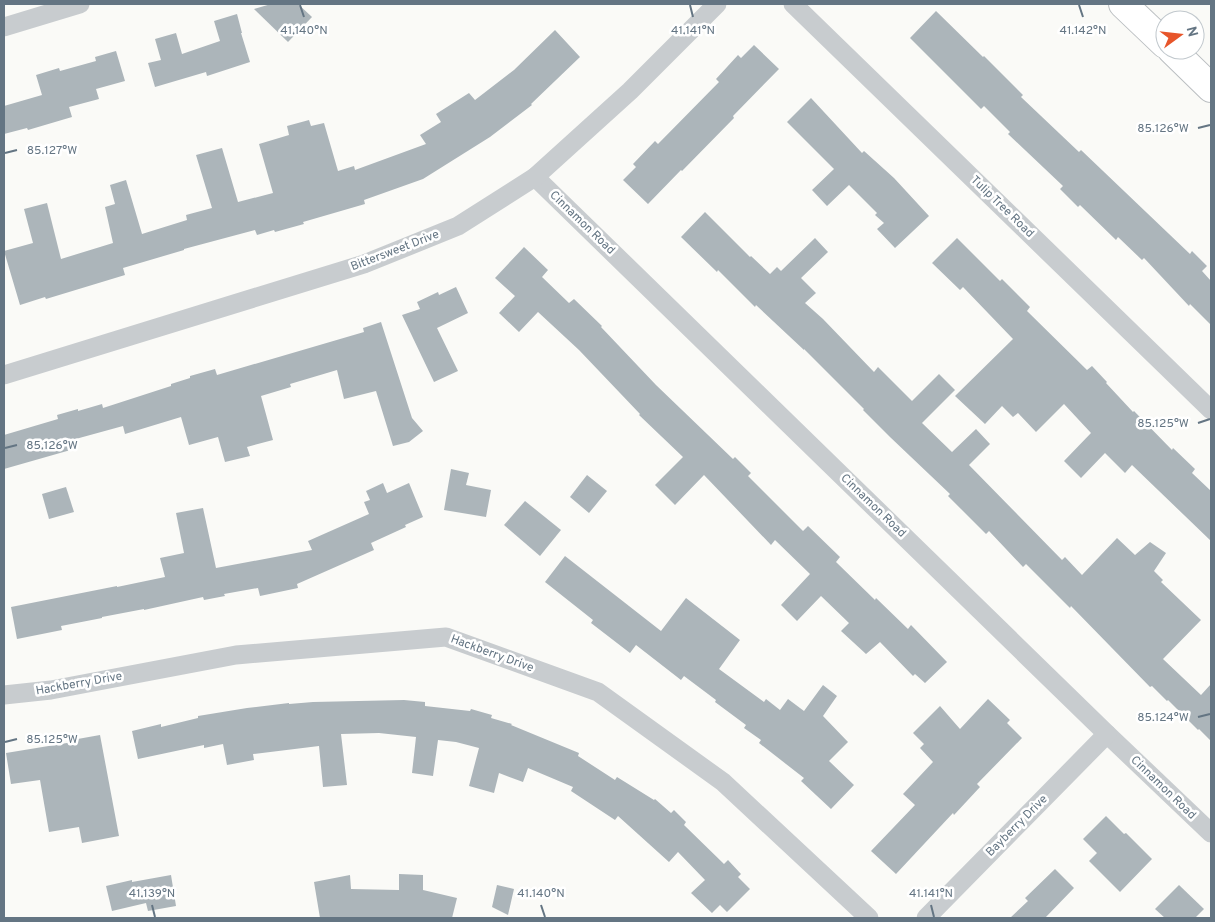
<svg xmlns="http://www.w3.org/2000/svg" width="1215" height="922" font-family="Overpass,sans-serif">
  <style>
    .building { fill: #acb5ba }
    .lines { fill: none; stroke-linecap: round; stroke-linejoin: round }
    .highway-casing { stroke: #babec1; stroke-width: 30 }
    .street { stroke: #c8cccf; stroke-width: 19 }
    .highway { stroke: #fff; stroke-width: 28 }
    .ticks { fill: none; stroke: #647583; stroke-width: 2 }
    .labels { text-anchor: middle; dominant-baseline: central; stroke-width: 5; stroke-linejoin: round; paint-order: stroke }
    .street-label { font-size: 12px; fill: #647583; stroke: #fff }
    .ticks-label { font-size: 12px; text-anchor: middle; fill: #647583; stroke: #fff; stroke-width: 5; stroke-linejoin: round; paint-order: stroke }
  </style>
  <rect width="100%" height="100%" fill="#fafaf7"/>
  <g class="building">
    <path d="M271 4H298L312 17 288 42 254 9Z"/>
    <path d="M936 11 983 57 984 56 1023 95 1021 97 1079 152 1081 150 1190 254 1192 251 1207 266 1202 271 1211 281V325L1190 304 1189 306 1144 258 1142 260 1118 237 1116 240 1080 205 1078 207 1060 189 1063 186 1008 134 1010 132 984 106 981 109 910 38Z"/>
    <path d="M237 14 242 33H241L250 62 207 76 206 72 155 87 148 63 161 60 155 39 176 33 182 54 220 41 214 21Z"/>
    <path d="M555 30 580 57 531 104 532 105 490 137 423 179 364 200 365 204 303 222 304 224 275 232 274 230 257 235 255 230 184 249V250L123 268 125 275 46 299 45 297 20 305 4 251 33 243 24 209 47 203 61 259 113 243 105 207 115 204 110 185 126 180 142 234 187 220 186 215 212 208 196 155 222 148 238 202 273 193 259 144 289 135 287 126 309 120 311 126 324 123 338 171 354 166 355 170 426 144 420 135 441 122 436 114 469 93 475 100 514 70Z"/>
    <path d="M754 45 779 69 733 116 734 118 682 171 681 170 648 204 623 180 636 167 633 164 655 141 658 144 719 82 716 79 738 55 741 58Z"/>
    <path d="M116 51 125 81 96 89 99 99 69 107 72 117 28 130 27 128 4 134V106L42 95 36 75 59 68 60 71 96 61 95 57Z"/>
    <path d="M811 98 862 153 864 151 894 178 929 216 895 248 877 229 884 223 875 215 877 213 849 185 827 206 812 190 834 169 787 122Z"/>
    <path d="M705 212 750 257 751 256 770 274 777 267 781 271 815 238 828 252 801 278 816 293 805 303 823 319 874 372 878 367 912 401 939 374 955 390 922 423 952 452 976 429 990 444 969 465 1062 560 1065 557 1082 575 1117 538 1135 555 1150 542 1166 553 1154 571 1163 580 1161 582 1201 620 1163 659 1201 695 1211 684V741L1199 729 1198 730 1168 700 1167 701 1152 686 1150 687 1071 606 1070 608 1026 564 1023 567 989 531 986 534 948 496 950 494 890 437 863 410 864 409 804 349V350L756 305 755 307 718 270 717 272 681 237Z"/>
    <path d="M957 238 1000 281 1002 279 1030 307 1027 311 1087 370 1092 366 1107 382 1106 383 1133 412 1134 411 1172 450 1173 448 1195 469 1192 473 1211 491V541L1132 465 1125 473 1105 453 1081 478 1064 461 1091 433 1064 404 1036 432 1018 413 1013 417 1002 406 985 424 955 396 1013 339 963 287 960 290 932 263Z"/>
    <path d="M524 247 548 270 542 277 569 303 574 299 602 326 601 327 656 385 733 459 735 457 751 473 748 476 803 531 808 526 840 557 836 562 875 600 876 598 908 629 911 625 947 662 925 683 915 674 913 676 880 642 866 654 841 631 849 623 821 596 797 621 781 605 810 574 775 540 771 545 704 475 675 505 655 485 683 457 639 415 640 414 579 350 538 312 519 332 499 313 515 296 495 278Z"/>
    <path d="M456 287 468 313 437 328 458 371 434 382 402 315 420 309 417 302 438 292 439 295Z"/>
    <path d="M381 322 412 418 423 431 409 442 393 446 376 391 344 399 337 370 290 384 291 387 261 396 273 440 247 447 250 456 225 462 218 437 189 445 181 417 125 434 123 426 72 440 74 449 4 469V435L58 419 57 415 78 409V411L102 404 103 408 171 386V384L190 378V376L215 369 217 375 364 332 363 328Z"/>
    <path d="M451 469 469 473 466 485 491 490 486 517 444 510Z"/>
    <path d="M587 475 607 491 589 513 570 497Z"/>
    <path d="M383 483 387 493 409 483 423 517 405 525 406 527 371 543 374 550 297 584 298 588 260 596 258 588 224 594 225 596 204 600 203 597 144 610V609L102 617V618L61 626 62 630 17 639 11 607 117 586V587L165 577 160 558 184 553 176 513 203 508 216 568 312 550 308 541 369 514 364 502 370 500 366 491Z"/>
    <path d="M66 487 74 512 49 519 42 494Z"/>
    <path d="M525 501 561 530 540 556 504 525Z"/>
    <path d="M565 556 661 631 686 598 740 640 719 669 764 702 766 699 780 710 788 699 804 711 823 685 837 696 823 716 848 742 829 761 854 785 831 809 801 781 804 778 759 743 761 740 744 728 746 725 715 702 716 700 684 676 681 680 636 645 630 653 591 623 593 620 545 582Z"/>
    <path d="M988 699 1010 720 1007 723 1022 738 977 784 980 787 954 815 953 813 896 874 871 851 915 805 903 794 933 762 920 748 924 744 913 733 940 706 960 729Z"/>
    <path d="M404 700 425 702V706L470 711 471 709 492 715 491 718 512 724 511 725 579 753 578 756 615 780 617 777 654 800 655 799 671 813 674 810 686 822 684 825 724 864 728 860 741 874 738 877 750 889 727 912 720 905 712 913 691 893 705 880 678 852 669 862 618 816 615 820 571 791 573 787 528 768 523 782 499 773 494 793 469 786 479 748 456 742 438 740 433 776 412 773 416 737 379 733 341 734 347 785 323 787 319 746 253 754 254 760 227 765 223 744 204 748V745L138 759 132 731 161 724V727L198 718V716L247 708 289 703V704L313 702Z"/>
    <path d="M100 735 119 836 82 843 79 827 49 832 40 780 11 784 6 753 73 742 72 740Z"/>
    <path d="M1106 816 1124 834 1126 833 1152 859 1120 892 1089 861 1097 853 1083 839Z"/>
    <path d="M1055 869 1074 888 1045 918H1010L1028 901 1025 898Z"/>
    <path d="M399 874 423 875V890L457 898 452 918H320L314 882 350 875 351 889 399 890Z"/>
    <path d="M171 875 176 906 148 911 146 903 112 911 106 886 132 880V882Z"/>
    <path d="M497 885 514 889 508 915 492 907Z"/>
    <path d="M1179 885 1204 909 1195 918H1165L1155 909Z"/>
  </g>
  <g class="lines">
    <g class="highway-casing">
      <g id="highway">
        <path d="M1123 4 1165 44"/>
        <path d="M1172 50 1211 88"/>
      </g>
    </g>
    <g class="street">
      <path d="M793 4 1211 410"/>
      <path d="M4 27 80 4"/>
      <path d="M535 177 1107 734 1211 833"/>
      <path d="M4 375 364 264 458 226 535 177 630 91 717 4"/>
      <path d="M4 695 51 690 236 655 446 637 598 692 723 782 869 918"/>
      <path d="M926 918 1107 734"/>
    </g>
    <use href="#highway" class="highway"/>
  </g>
  <path class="ticks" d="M300 5 304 17M690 5 693 17M1079 5 1083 17M1198 128 1210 125M5 153 17 150M1198 423 1210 419M5 448 17 445M1198 717 1210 714M5 742 17 739M152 905 155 917M541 905 545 917M931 905 934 917"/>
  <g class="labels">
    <g class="street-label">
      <text transform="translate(1002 207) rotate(44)">Tulip Tree Road</text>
      <text transform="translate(582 223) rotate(44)">Cinnamon Road</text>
      <text transform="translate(395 251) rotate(-21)">Bittersweet Drive</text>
      <text transform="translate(873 506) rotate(44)">Cinnamon Road</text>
      <text transform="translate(492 654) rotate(20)">Hackberry Drive</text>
      <text transform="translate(79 684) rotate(-10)">Hackberry Drive</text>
      <text transform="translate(1163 788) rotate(44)">Cinnamon Road</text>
      <text transform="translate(1017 826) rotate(-45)">Bayberry Drive</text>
    </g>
  </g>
  <g class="ticks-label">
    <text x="304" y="34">41.140°N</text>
    <text x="693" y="34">41.141°N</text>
    <text x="1083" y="34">41.142°N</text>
    <text x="1163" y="132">85.126°W</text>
    <text x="52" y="154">85.127°W</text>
    <text x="1163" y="427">85.125°W</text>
    <text x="52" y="449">85.126°W</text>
    <text x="1163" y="721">85.124°W</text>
    <text x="52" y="743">85.125°W</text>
    <text x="152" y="897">41.139°N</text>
    <text x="541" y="897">41.140°N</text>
    <text x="931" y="897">41.141°N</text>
  </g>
  <rect width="1215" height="922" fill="none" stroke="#647583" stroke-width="10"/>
  <g transform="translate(1180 35) rotate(75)"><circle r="24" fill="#ffffff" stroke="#c1c8cd"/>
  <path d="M0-4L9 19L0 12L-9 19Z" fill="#e7552a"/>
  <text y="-8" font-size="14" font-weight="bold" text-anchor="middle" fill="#647583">N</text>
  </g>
</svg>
